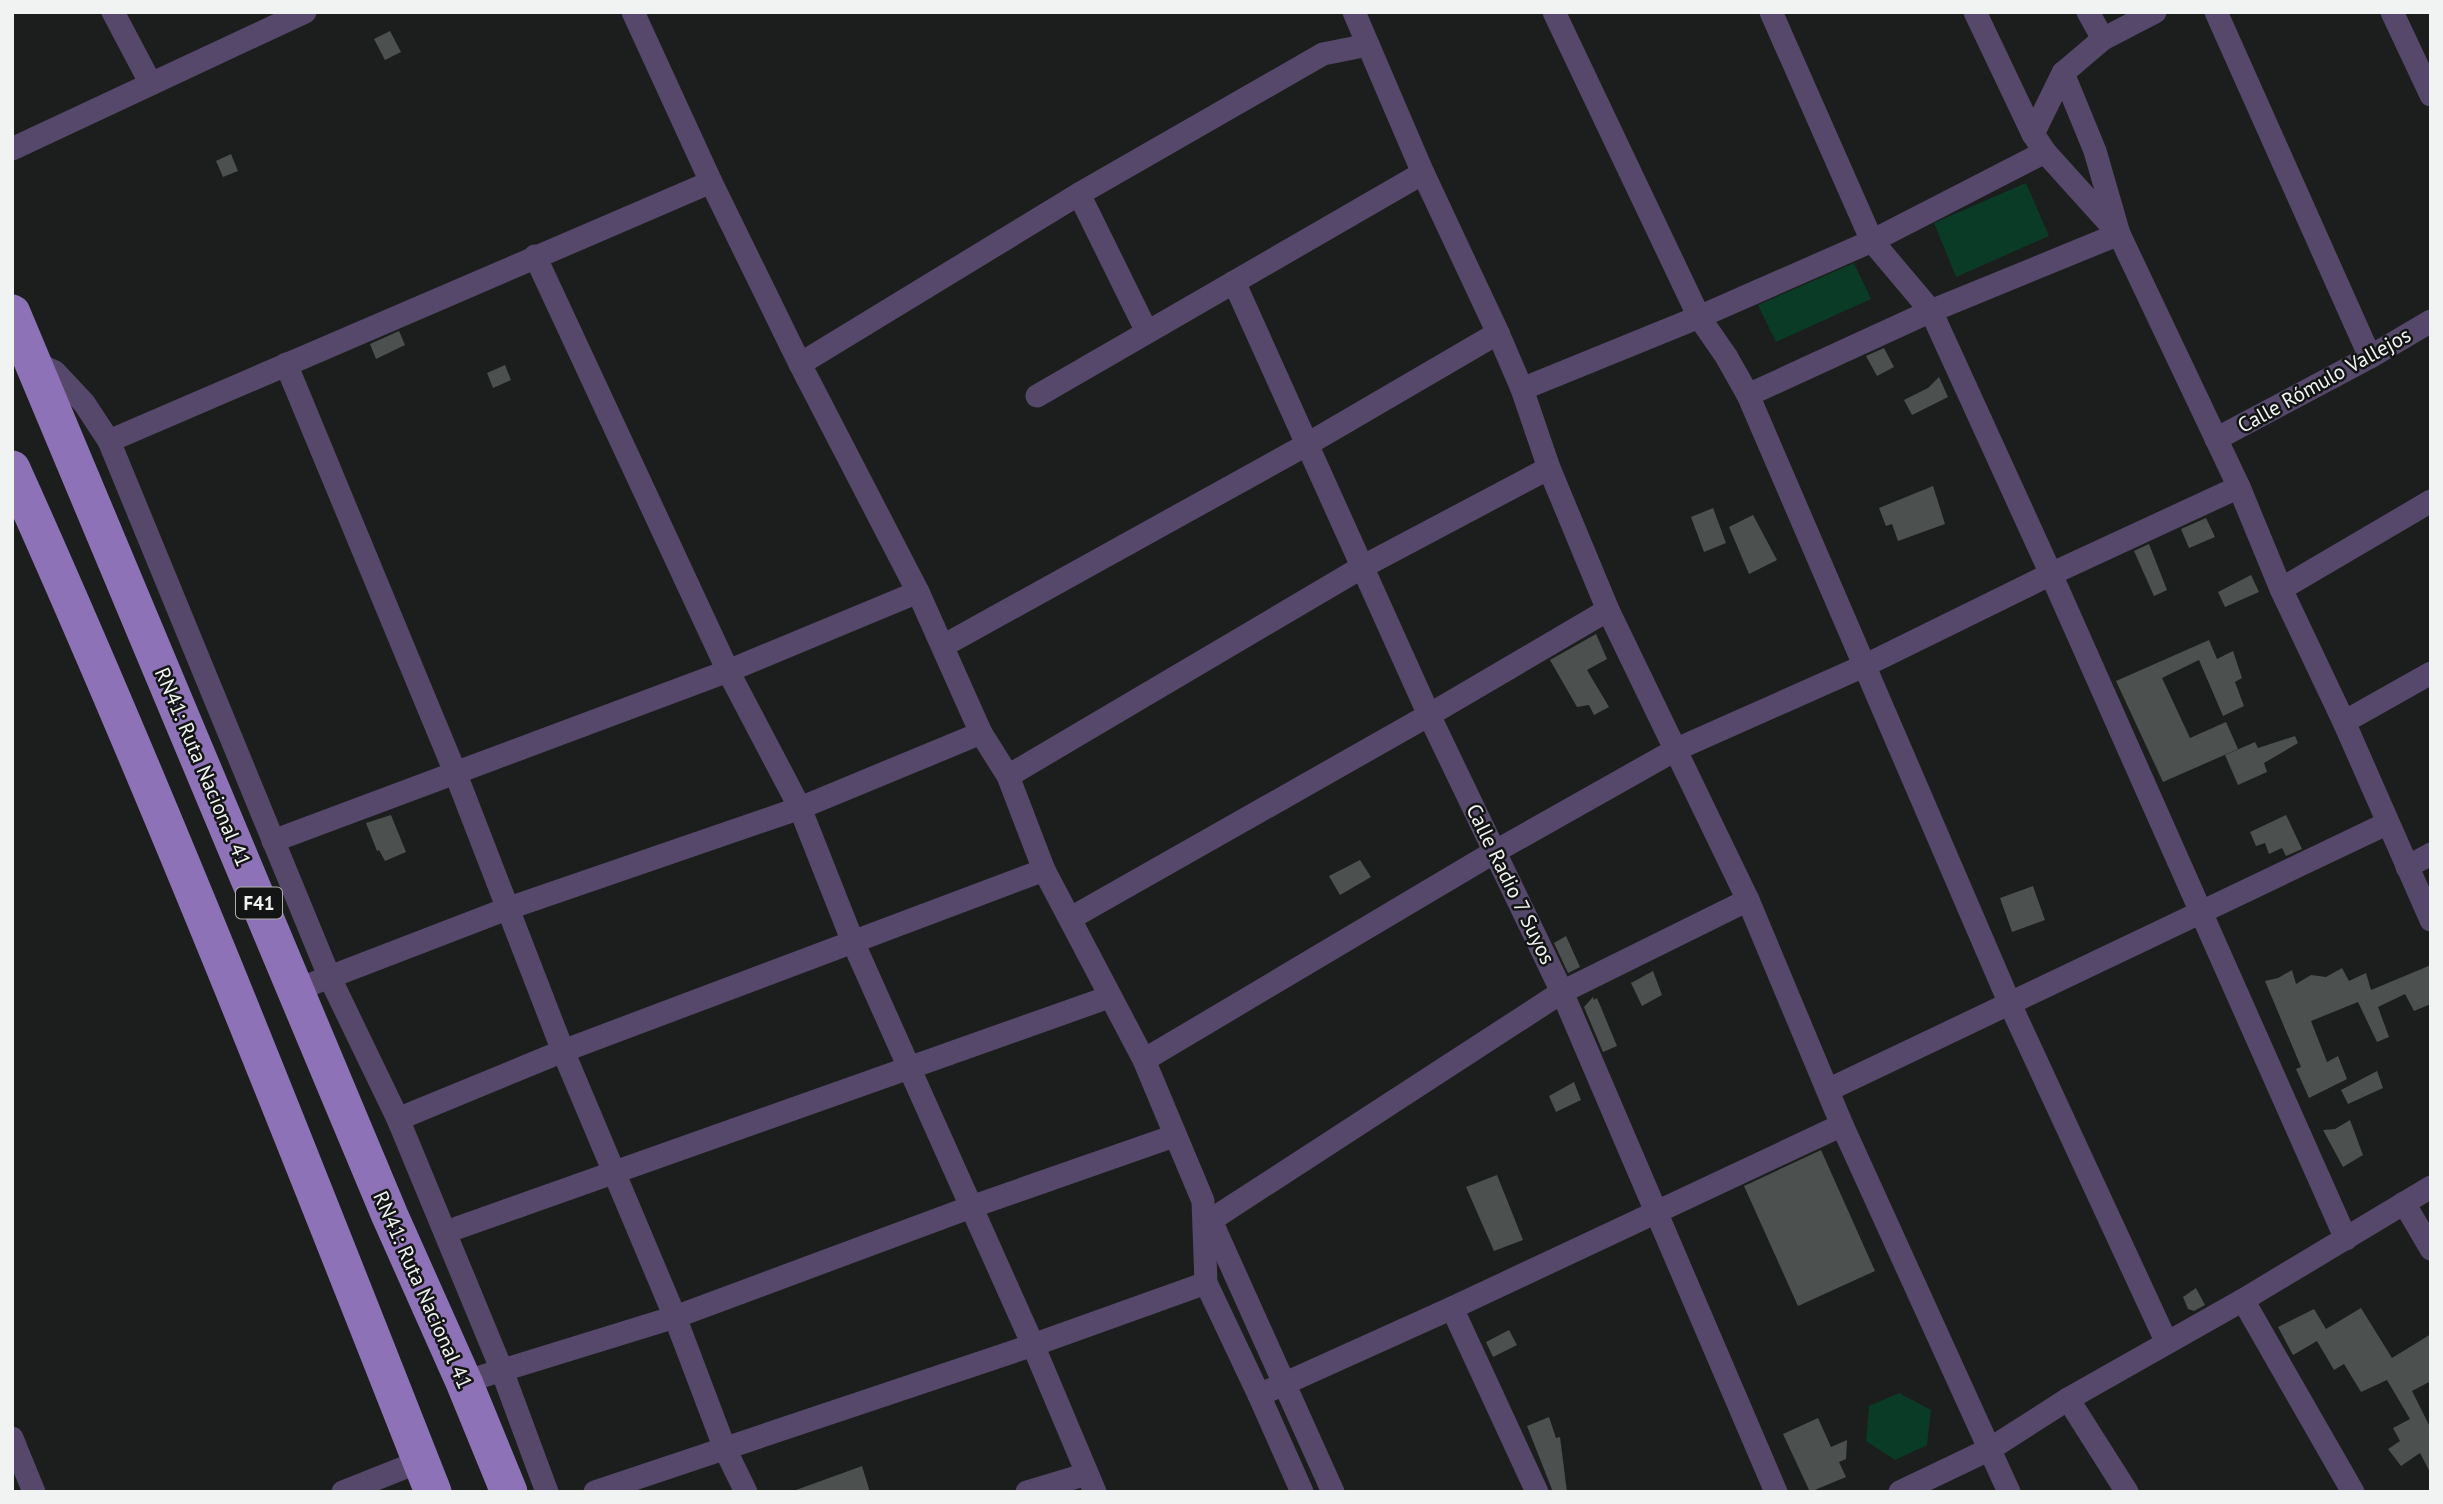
<svg xmlns="http://www.w3.org/2000/svg" width="2443" height="1504" font-family="'PT Sans',sans-serif">
  <style>
    .green { fill: #0a3b26 }
    .building { fill: #4c504e }
    .lines { fill: none; stroke-linecap: round; stroke-linejoin: round }
    .minor { stroke: #55486a; stroke-width: 23 }
    .primary { stroke: #8e72b7; stroke-width: 37 }
    .labels { text-anchor: middle; dominant-baseline: central; stroke-width: 5; stroke-linejoin: round; paint-order: stroke }
    .shield { fill: #121513; stroke: #aeb0af; stroke-width: 2 }
    .shield-label { font-size: 19px; font-weight: bold; fill: #f1f3f2 }
    .street-label { font-size: 21px; fill: #f1f3f2; stroke: #121513 }
  </style>
  <rect width="100%" height="100%" fill="#1b1e1c"/>
  <g class="green">
    <path d="M2026 183 2049 236 1956 277 1934 223Z"/>
    <path d="M1854 263 1871 299 1776 342 1758 305Z"/>
    <path d="M1899 1393 1931 1410 1927 1445 1895 1460 1866 1441 1869 1406Z"/>
  </g>
  <g class="building">
    <path d="M390 31 401 52 385 60 374 39Z"/>
    <path d="M231 154 238 171 223 177 216 161Z"/>
    <path d="M399 331 405 345 376 359 370 344Z"/>
    <path d="M1884 348 1894 367 1877 376 1866 356Z"/>
    <path d="M505 365 511 380 493 388 487 373Z"/>
    <path d="M1939 377 1948 397 1912 415 1904 400 1928 388Z"/>
    <path d="M1933 486 1945 524 1898 541 1892 524 1886 526 1879 508Z"/>
    <path d="M1713 508 1726 543 1704 552 1691 517Z"/>
    <path d="M1753 515 1777 560 1749 574 1729 527Z"/>
    <path d="M2206 518 2215 537 2189 548 2181 529Z"/>
    <path d="M2149 544 2167 590 2154 596 2134 551Z"/>
    <path d="M2251 575 2259 592 2225 607 2218 592Z"/>
    <path d="M1596 634 1607 659 1587 670 1609 707 1594 715 1589 705 1577 707 1550 660Z"/>
    <path d="M2209 640 2217 659 2233 651 2242 678 2235 682 2244 706 2223 716 2199 660 2162 678 2190 738 2226 722 2238 749 2163 782 2116 681Z"/>
    <path d="M2295 736 2298 743 2264 763 2267 772 2238 785 2225 755 2255 742 2258 748Z"/>
    <path d="M391 815 406 852 385 861 379 850 377 851 366 823Z"/>
    <path d="M2286 815 2302 849 2286 856 2282 848 2269 854 2265 843 2256 846 2250 832Z"/>
    <path d="M1360 860 1371 877 1340 895 1329 876Z"/>
    <path d="M2033 886 2045 920 2012 932 2000 898Z"/>
    <path d="M1566 936 1580 967 1568 973 1554 943Z"/>
    <path d="M2431 965V1004L2414 1011 2405 994 2378 1007 2389 1037 2377 1042 2358 1002 2311 1021 2327 1062 2338 1056 2347 1079 2309 1098 2296 1069 2301 1067 2265 981 2278 978 2292 970 2296 984 2311 975 2326 977 2342 968 2349 981 2366 973 2371 990Z"/>
    <path d="M1653 971 1662 995 1642 1006 1631 983Z"/>
    <path d="M1593 997 1594 1000 1597 998 1617 1046 1603 1052 1584 1007Z"/>
    <path d="M2377 1071 2383 1088 2348 1104 2341 1090Z"/>
    <path d="M1574 1082 1581 1100 1556 1112 1549 1096Z"/>
    <path d="M2350 1120 2363 1155 2343 1167 2323 1130 2335 1129Z"/>
    <path d="M1821 1150 1875 1271 1798 1306 1744 1186Z"/>
    <path d="M1497 1175 1523 1240 1494 1251 1466 1187Z"/>
    <path d="M2196 1288 2205 1305 2194 1311 2188 1309 2183 1297Z"/>
    <path d="M2361 1308 2392 1358 2431 1334V1381L2412 1391 2431 1429V1474L2420 1453 2401 1466 2388 1449 2400 1441 2393 1428 2410 1419 2387 1380 2361 1392 2344 1364 2334 1370 2317 1341 2293 1355 2278 1327 2314 1309 2326 1329Z"/>
    <path d="M1509 1330 1517 1345 1493 1357 1486 1342Z"/>
    <path d="M1549 1417 1556 1438 1560 1437 1567 1492H1553L1527 1426Z"/>
    <path d="M1818 1418 1831 1447 1847 1440 1846 1459 1839 1462 1846 1477 1810 1492 1783 1434Z"/>
    <path d="M862 1466 870 1492H797L796 1490Z"/>
  </g>
  <g class="lines">
    <g class="minor">
      <path d="M113 12 151 84"/>
      <path d="M633 12 711 182 800 364 918 592 981 733 1008 776 1044 870 1144 1060 1203 1201 1206 1283 1259 1395 1302 1492"/>
      <path d="M1354 12 1423 173 1498 333 1522 389 1549 468 1608 610 1748 900 1842 1125 2009 1492"/>
      <path d="M1554 12 1699 317 1726 356 1748 395 2010 1004 2166 1341"/>
      <path d="M1771 12 1872 241 1931 311 2051 574 2346 1239"/>
      <path d="M1975 12 2033 134 2045 152 2119 234 2239 487 2281 589 2344 722 2431 920"/>
      <path d="M2088 12 2103 39"/>
      <path d="M2216 12 2370 357"/>
      <path d="M2392 12 2431 95"/>
      <path d="M2033 134 2063 73 2103 39 2155 12"/>
      <path d="M12 149 305 12"/>
      <path d="M1079 194 1147 332"/>
      <path d="M535 256 728 671 800 808 853 942 1033 1345 1095 1492"/>
      <path d="M1234 282 1429 715 1562 992 1776 1492"/>
      <path d="M35 363 55 372 84 403 109 441 329 976 398 1119"/>
      <path d="M286 364 455 772 563 1051 675 1317 725 1449 746 1492"/>
      <path d="M800 364 1079 194 1323 54 1368 45"/>
      <path d="M1522 389 1699 317 1872 241 2045 152"/>
      <path d="M1748 395 1931 311 2119 234 2095 151 2063 73"/>
      <path d="M1037 396 1423 173"/>
      <path d="M2216 439 2370 357 2431 321"/>
      <path d="M109 441 711 182"/>
      <path d="M2281 589 2431 501"/>
      <path d="M943 646 1306 445 1498 333"/>
      <path d="M2344 722 2431 673"/>
      <path d="M1008 776 1364 566 1549 468"/>
      <path d="M273 841 728 671 918 592"/>
      <path d="M2407 867 2431 854"/>
      <path d="M1071 918 1429 715 1608 610"/>
      <path d="M296 990 509 908 800 808 981 733"/>
      <path d="M1144 1060 1496 851 1677 749 1866 665 2051 574 2239 487"/>
      <path d="M1828 1090 2388 823"/>
      <path d="M2404 1203 2431 1249"/>
      <path d="M1208 1214 1333 1492"/>
      <path d="M1211 1220 1562 992 1748 900"/>
      <path d="M446 1232 1109 997"/>
      <path d="M2243 1300 2353 1492"/>
      <path d="M1452 1308 1537 1492"/>
      <path d="M464 1382 675 1317 971 1207 1174 1136"/>
      <path d="M1259 1395 1452 1308 1842 1125"/>
      <path d="M2068 1399 2127 1492"/>
      <path d="M12 1438 34 1492"/>
      <path d="M343 1492 421 1461"/>
      <path d="M547 1492 501 1368 398 1119 563 1051 1044 870"/>
      <path d="M595 1492 1033 1345 1206 1283"/>
      <path d="M1027 1492 1087 1474"/>
      <path d="M1900 1492 1990 1449 2068 1399 2243 1300 2431 1187"/>
    </g>
    <g class="primary">
      <path d="M12 313 390 1216 464 1382 509 1492"/>
      <path d="M12 469C163 805 298 1149 433 1492"/>
    </g>
  </g>
  <g class="labels">
    <rect class="shield" x="236" y="887.5" width="46" height="31" rx="5"/>
    <g class="shield-label">
      <text x="259" y="903">F41</text>
    </g>
    <g class="street-label">
      <text transform="translate(2324 380) rotate(-29)">Calle Rómulo Vallejos</text>
      <text transform="translate(203 767) rotate(67)">RN41: Ruta Nacional 41</text>
      <text transform="translate(1511 884) rotate(64)">Calle Radio 7 Suyos</text>
      <text transform="translate(423 1290) rotate(66)">RN41: Ruta Nacional 41</text>
    </g>
  </g>
  <rect width="2443" height="1504" fill="none" stroke="#f1f3f2" stroke-width="28"/>
</svg>
